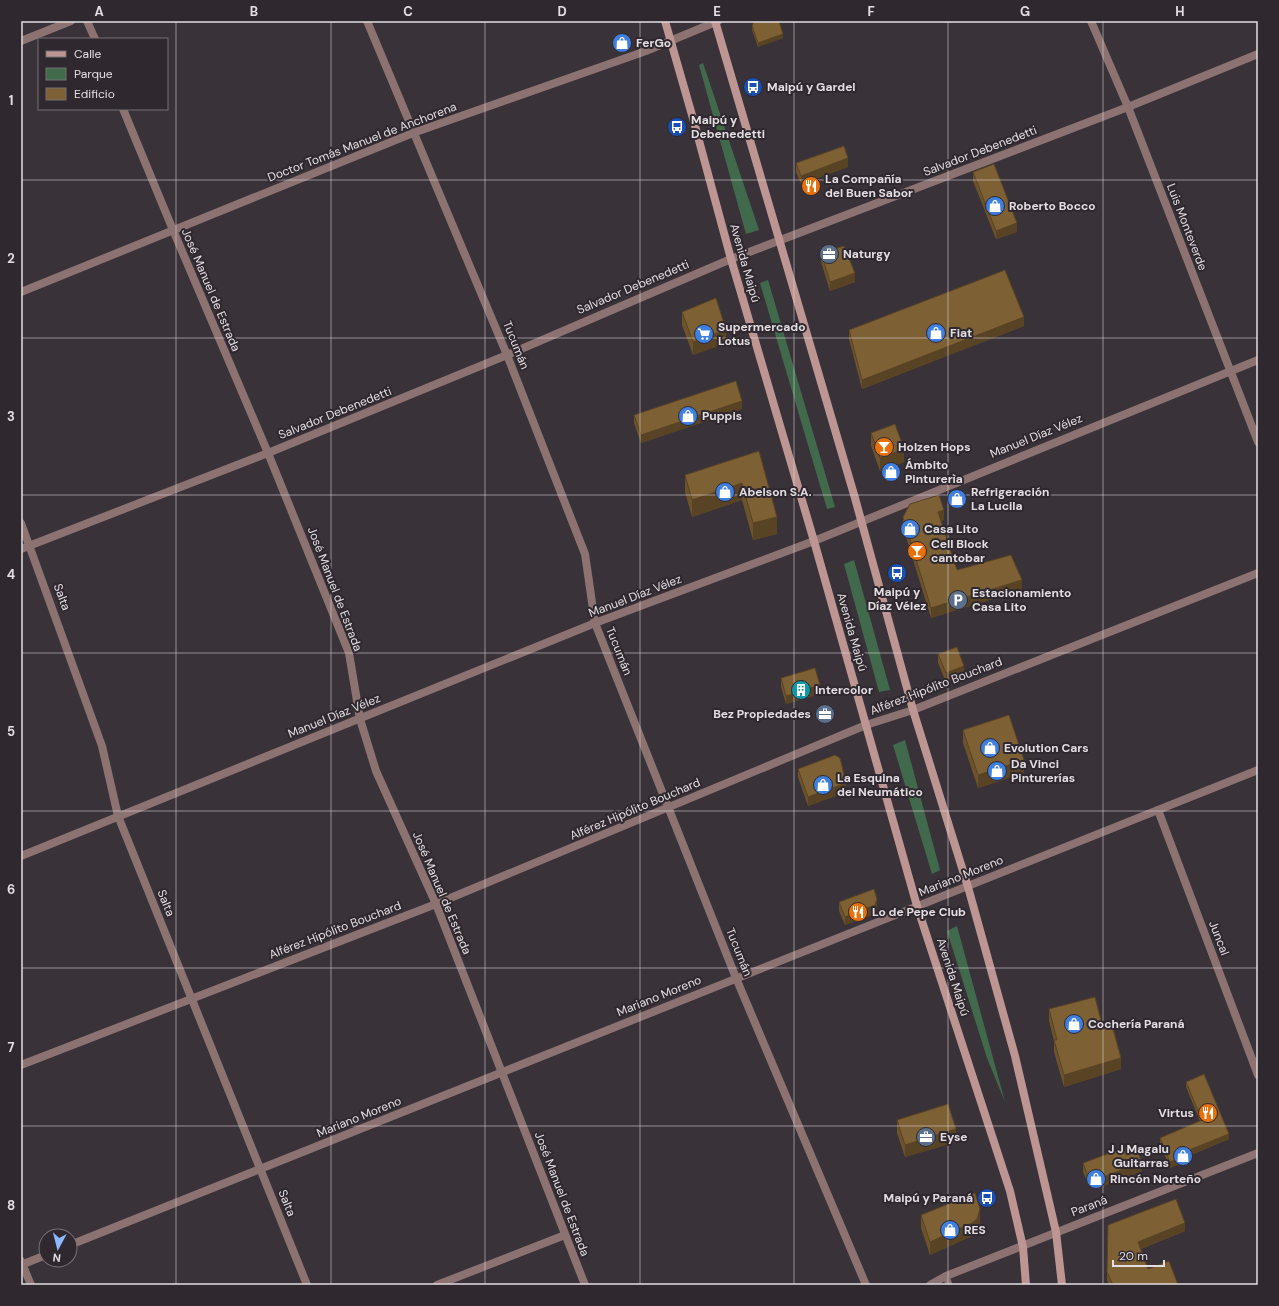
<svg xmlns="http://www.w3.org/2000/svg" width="1279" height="1306" font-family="'DM Sans',sans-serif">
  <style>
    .green { fill: #416a4d }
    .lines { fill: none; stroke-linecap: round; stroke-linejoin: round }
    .service { stroke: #8c7270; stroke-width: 7 }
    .minor { stroke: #8c7270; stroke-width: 8 }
    .tertiary { stroke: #8c7270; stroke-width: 8 }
    .secondary { stroke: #bd9592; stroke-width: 8 }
    .wall { fill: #6c532c }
    .shaded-wall { fill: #584324 }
    .building { fill: #7d6033; stroke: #584324 }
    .grid { fill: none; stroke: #e2dee2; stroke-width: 1; stroke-opacity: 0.55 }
    .labels { text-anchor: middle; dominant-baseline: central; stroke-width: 4; stroke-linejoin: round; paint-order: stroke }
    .poi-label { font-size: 12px; font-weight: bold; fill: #e2dee2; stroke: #2f282f; text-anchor: start }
    .street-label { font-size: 12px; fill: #e2dee2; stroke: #2f282f }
    .neatline { fill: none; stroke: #e2dee2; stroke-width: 1.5 }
    .grid-label { font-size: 13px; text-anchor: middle; font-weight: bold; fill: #e2dee2 }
  </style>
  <rect width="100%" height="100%" fill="#393239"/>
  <g class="green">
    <path d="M703 63 759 230 746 234 699 65Z"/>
    <path d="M768 280 835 507 827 509 760 283Z"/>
    <path d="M854 560 890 690 879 692 844 564Z"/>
    <path d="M905 740 940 870 932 874 893 745Z"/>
    <path d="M957 926 1005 1102 987 1058 947 931Z"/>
  </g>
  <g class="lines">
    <path class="service" d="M946 1276 949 1285"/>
    <g class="minor">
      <path d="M87 21 95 39"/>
      <path d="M367 21 507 355 585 554 595 623 736 978 866 1285"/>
      <path d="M1091 21 1128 107 1258 442"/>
      <path d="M21 41 71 21"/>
      <path d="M123 109 173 230 268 453 349 653 360 719 376 771 436 904 585 1285"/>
      <path d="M21 292 413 133 646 51 718 21"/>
      <path d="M21 523 102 746 118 816 307 1285"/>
      <path d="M21 549 268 453 507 355 731 259"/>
      <path d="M1158 810 1258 1075"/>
      <path d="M21 856 595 623 814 541 1258 360"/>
      <path d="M21 1065 436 904 866 725 913 710 1258 573"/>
      <path d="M70 1245 1258 770"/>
      <path d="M21 1261 31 1285"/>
      <path d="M21 1265 46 1255"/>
      <path d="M437 1285 565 1235"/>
    </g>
    <g class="tertiary">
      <path d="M731 259 1128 107 1258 54"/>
      <path d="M930 1285 946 1276 1258 1153"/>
    </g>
    <g class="secondary">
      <path d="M665 21 694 122 731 259 814 541 917 906 1010 1191 1023 1247 1026 1285"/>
      <path d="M715 21 855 498 913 710 968 887 1015 1056 1056 1232 1062 1285"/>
    </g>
  </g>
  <g class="wall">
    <path d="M752 26 783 38 758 47 752 30Z"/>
    <path d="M796 163 848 167 801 184 796 172Z"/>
    <path d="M973 172 1017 232 996 239 973 181Z"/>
    <path d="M821 253 855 282 830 291 821 262Z"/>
    <path d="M682 312 726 343 693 355 682 325Z"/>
    <path d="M1024 326 862 389 849 339V330Z"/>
    <path d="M742 409 641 443 634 423V415Z"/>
    <path d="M871 433 904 462 880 471 871 446Z"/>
    <path d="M759 451 777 534 753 540 742 500 692 517 685 492V475Z"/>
    <path d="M903 517 944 520 940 521 957 570 1022 590 931 618 903 527Z"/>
    <path d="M938 654 964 675 946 682 938 663Z"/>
    <path d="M781 678 820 694 786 704 781 687Z"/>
    <path d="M963 730 1024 773 978 788 963 743Z"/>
    <path d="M798 769 846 792 808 806 798 777Z"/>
    <path d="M839 902 877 908 875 914 845 925 839 911Z"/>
    <path d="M1049 1009 1121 1069 1064 1087 1054 1052V1041L1049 1021Z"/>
    <path d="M1186 1082 1229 1139 1191 1155V1159L1170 1168 1160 1144V1138L1200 1121 1186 1087Z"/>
    <path d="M897 1120 956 1142 905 1157 897 1133Z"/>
    <path d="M1083 1163 1142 1171 1096 1189 1088 1184 1083 1172Z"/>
    <path d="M921 1215 980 1222 977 1232 972 1236 930 1255 921 1228Z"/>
    <path d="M1108 1225 1185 1231 1141 1249 1148 1269 1178 1285H1109L1107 1280Z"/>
  </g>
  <g class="shaded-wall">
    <path d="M783 34V38L758 47V43Z"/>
    <path d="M848 158V167L801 184V176Z"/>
    <path d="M1017 223V232L996 239V231Z"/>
    <path d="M855 273V282L830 291V282Z"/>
    <path d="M1024 317V326L862 389V380Z"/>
    <path d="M726 330V343L693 355V342Z"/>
    <path d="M742 401V409L641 443V435Z"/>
    <path d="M904 449V462L880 471V458Z"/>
    <path d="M742 483V500L692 517V500Z"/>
    <path d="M944 510V520L938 522V512Z"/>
    <path d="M777 517V534L753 540V523Z"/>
    <path d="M1022 580V590L931 618V608Z"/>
    <path d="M964 666V675L946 682V673Z"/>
    <path d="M820 685V694L786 704V696Z"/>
    <path d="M1024 760V773L978 788V775Z"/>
    <path d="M846 783V792L808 806V797Z"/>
    <path d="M877 899V908L875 914 845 925V917Z"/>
    <path d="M1121 1058V1069L1064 1087V1075Z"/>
    <path d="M956 1129V1142L905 1157V1145Z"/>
    <path d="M1229 1134V1139L1191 1155V1159L1170 1168V1162L1189 1150Z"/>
    <path d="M1142 1162V1171L1096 1189V1180Z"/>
    <path d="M980 1209V1222L977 1232 972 1236 930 1255V1242Z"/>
    <path d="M1185 1223V1231L1138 1250V1242Z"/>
  </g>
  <g class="building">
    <path d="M754 21H779L783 34 758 43 752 26Z"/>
    <path d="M844 146 848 158 801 176 796 163Z"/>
    <path d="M994 164 1017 223 996 231 973 172Z"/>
    <path d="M844 246 855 273 830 282 821 253Z"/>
    <path d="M1005 270 1024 317 862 380 849 330Z"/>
    <path d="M716 298 726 330 693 342 682 312Z"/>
    <path d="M736 381 742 401 641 435 634 415Z"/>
    <path d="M895 424 904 449 880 458 871 433Z"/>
    <path d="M759 451 777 517 753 523 742 483 692 500 685 475Z"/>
    <path d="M939 495 944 510 938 512 957 570 1011 555 1022 580 931 608 903 517 910 504Z"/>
    <path d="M957 647 964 666 946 673 938 654Z"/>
    <path d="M815 668 820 685 786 696 781 678Z"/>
    <path d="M1009 715 1024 760 978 775 963 730Z"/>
    <path d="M835 755 840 758 846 783 808 797 798 769Z"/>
    <path d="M874 889 877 899 875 905 845 917 839 902Z"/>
    <path d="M1095 997 1103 1028 1112 1025 1121 1058 1064 1075 1054 1040H1057L1049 1009Z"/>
    <path d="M1204 1074 1229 1134 1189 1150 1191 1154 1170 1162 1160 1138 1202 1120 1186 1082Z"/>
    <path d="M948 1104 956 1129 905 1145 897 1120Z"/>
    <path d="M1134 1144 1142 1162 1096 1180 1088 1176 1083 1163Z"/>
    <path d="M975 1193 980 1209 977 1219 972 1223 930 1242 921 1215Z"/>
    <path d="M1176 1199 1185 1223 1138 1242 1148 1269 1169 1261 1178 1285H1113L1107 1272 1108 1225Z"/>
  </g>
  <path class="grid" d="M176 21V1285M331 21V1285M485 21V1285M640 21V1285M794 21V1285M948 21V1285M1103 21V1285M21 180H1258M21 338H1258M21 495H1258M21 653H1258M21 811H1258M21 968H1258M21 1126H1258"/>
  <defs>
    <g id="shop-disc" transform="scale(1)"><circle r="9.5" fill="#3f7fe0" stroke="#2f282f"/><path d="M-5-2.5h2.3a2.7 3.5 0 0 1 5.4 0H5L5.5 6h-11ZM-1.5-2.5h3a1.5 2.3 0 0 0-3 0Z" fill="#fff"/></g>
    <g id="bus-disc" transform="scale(1)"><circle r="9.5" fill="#1a4fb4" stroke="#2f282f"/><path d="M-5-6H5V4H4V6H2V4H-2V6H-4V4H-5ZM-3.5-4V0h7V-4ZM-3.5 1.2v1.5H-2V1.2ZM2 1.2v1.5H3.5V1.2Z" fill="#fff"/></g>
    <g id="restaurant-disc" transform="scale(1)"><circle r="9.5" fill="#e8710a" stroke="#2f282f"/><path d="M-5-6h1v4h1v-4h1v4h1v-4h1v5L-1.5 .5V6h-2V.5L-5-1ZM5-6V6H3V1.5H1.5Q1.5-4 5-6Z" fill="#fff"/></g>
    <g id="office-disc" transform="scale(1)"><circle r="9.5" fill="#5c6f8a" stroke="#2f282f"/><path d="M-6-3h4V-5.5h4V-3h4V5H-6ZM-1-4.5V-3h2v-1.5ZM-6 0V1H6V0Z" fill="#fff"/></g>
    <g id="supermarket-disc" transform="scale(1)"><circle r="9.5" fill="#3f7fe0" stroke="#2f282f"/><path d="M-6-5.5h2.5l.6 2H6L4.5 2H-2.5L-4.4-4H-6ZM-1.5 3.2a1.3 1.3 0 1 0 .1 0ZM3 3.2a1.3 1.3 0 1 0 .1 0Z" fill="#fff"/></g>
    <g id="bar-disc" transform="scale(1)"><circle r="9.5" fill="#e8710a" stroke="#2f282f"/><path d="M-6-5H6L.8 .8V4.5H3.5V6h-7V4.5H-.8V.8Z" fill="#fff"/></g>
    <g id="parking-disc" transform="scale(1)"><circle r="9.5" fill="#5c6f8a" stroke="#2f282f"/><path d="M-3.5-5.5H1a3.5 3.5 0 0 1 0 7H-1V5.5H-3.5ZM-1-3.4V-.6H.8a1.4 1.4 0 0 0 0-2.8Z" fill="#fff"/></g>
    <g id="building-disc" transform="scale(1)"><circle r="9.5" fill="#0f9aa8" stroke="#2f282f"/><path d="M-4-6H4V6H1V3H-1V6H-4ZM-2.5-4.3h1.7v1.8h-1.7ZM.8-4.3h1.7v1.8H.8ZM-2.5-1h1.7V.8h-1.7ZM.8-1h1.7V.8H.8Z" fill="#fff"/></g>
  </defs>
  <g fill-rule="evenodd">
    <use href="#shop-disc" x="622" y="43"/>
    <use href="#bus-disc" x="753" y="87"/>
    <use href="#bus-disc" x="677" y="127"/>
    <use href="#restaurant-disc" x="811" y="186"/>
    <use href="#shop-disc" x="995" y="206"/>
    <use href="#office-disc" x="829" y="254"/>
    <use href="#shop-disc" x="936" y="333"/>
    <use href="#supermarket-disc" x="704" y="334"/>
    <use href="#shop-disc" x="688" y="416"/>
    <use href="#bar-disc" x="884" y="447"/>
    <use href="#shop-disc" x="891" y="472"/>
    <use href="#shop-disc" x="725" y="492"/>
    <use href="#shop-disc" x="957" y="499"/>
    <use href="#shop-disc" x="910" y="529"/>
    <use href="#bar-disc" x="917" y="551"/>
    <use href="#bus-disc" x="897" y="573"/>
    <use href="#parking-disc" x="958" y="600"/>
    <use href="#building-disc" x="801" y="690"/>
    <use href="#office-disc" x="825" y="714"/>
    <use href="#shop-disc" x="990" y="748"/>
    <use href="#shop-disc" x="997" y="771"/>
    <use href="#shop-disc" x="823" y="785"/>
    <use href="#restaurant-disc" x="858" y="912"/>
    <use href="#shop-disc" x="1074" y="1024"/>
    <use href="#restaurant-disc" x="1208" y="1113"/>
    <use href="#office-disc" x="926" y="1137"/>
    <use href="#shop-disc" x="1183" y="1156"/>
    <use href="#shop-disc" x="1096" y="1179"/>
    <use href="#bus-disc" x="987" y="1198"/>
    <use href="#shop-disc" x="950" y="1230"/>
  </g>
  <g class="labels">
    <g class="poi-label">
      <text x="636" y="43">FerGo</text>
      <text x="767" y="87">Maipú y Gardel</text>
      <text x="691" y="120">Maipú y<tspan x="691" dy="14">Debenedetti</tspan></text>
      <text x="825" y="179">La Compañía<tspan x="825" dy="14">del Buen Sabor</tspan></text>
      <text x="1009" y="206">Roberto Bocco</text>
      <text x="843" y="254">Naturgy</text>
      <text x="718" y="327">Supermercado<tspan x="718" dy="14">Lotus</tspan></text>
      <text x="950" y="333">Fiat</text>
      <text x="702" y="416">Puppis</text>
      <text x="898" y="447">Holzen Hops</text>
      <text x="905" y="465">Ámbito<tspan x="905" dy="14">Pinturerìa</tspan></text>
      <text x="739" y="492">Abelson S.A.</text>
      <text x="971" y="492">Refrigeración<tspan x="971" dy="14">La Lucila</tspan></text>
      <text x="924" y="529">Casa Lito</text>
      <text x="931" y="544">Cell Block<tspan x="931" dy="14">cantobar</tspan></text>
      <text x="897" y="592" text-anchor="middle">Maipú y<tspan x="897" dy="14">Díaz Vélez</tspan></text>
      <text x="972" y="593">Estacionamiento<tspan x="972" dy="14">Casa Lito</tspan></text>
      <text x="815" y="690">Intercolor</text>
      <text x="811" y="714" text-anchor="end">Bez Propiedades</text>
      <text x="1004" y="748">Evolution Cars</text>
      <text x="1011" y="764">Da Vinci<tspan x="1011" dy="14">Pinturerías</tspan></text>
      <text x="837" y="778">La Esquina<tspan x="837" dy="14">del Neumático</tspan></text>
      <text x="872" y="912">Lo de Pepe Club</text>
      <text x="1088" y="1024">Cochería Paraná</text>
      <text x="1194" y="1113" text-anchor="end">Virtus</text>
      <text x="940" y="1137">Eyse</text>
      <text x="1169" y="1149" text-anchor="end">J J Magalu<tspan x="1169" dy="14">Guitarras</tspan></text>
      <text x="1110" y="1179">Rincón Norteño</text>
      <text x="973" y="1198" text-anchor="end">Maipú y Paraná</text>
      <text x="964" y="1230">RES</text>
    </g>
    <g class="street-label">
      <text transform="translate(362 142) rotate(-21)">Doctor Tomás Manuel de Anchorena</text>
      <text transform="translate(980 151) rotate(-21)">Salvador Debenedetti</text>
      <text transform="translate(1187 227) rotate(69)">Luis Monteverde</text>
      <text transform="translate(745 263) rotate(74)">Avenida Maipú</text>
      <text transform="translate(633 287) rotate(-23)">Salvador Debenedetti</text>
      <text transform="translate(211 290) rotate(67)">José Manuel de Estrada</text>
      <text transform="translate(516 345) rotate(68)">Tucumán</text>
      <text transform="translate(335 413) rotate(-22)">Salvador Debenedetti</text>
      <text transform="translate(1036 436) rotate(-22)">Manuel Díaz Vélez</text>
      <text transform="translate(335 589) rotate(69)">José Manuel de Estrada</text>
      <text transform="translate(635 596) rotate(-21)">Manuel Díaz Vélez</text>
      <text transform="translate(62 597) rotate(70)">Salta</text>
      <text transform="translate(852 632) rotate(74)">Avenida Maipú</text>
      <text transform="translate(619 651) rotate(68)">Tucumán</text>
      <text transform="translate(936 686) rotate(-21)">Alférez Hipólito Bouchard</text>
      <text transform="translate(334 716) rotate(-22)">Manuel Díaz Vélez</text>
      <text transform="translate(635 809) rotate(-23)">Alférez Hipólito Bouchard</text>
      <text transform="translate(961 876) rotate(-22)">Mariano Moreno</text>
      <text transform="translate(442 893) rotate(67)">José Manuel de Estrada</text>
      <text transform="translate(166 903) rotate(68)">Salta</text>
      <text transform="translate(335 930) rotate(-21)">Alférez Hipólito Bouchard</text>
      <text transform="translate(1219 938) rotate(69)">Juncal</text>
      <text transform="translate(739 952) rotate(68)">Tucumán</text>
      <text transform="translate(953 977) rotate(72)">Avenida Maipú</text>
      <text transform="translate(659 996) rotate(-22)">Mariano Moreno</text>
      <text transform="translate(359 1117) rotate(-22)">Mariano Moreno</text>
      <text transform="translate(562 1194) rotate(69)">José Manuel de Estrada</text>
      <text transform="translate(287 1203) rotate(68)">Salta</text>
      <text transform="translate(1089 1206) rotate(-21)">Paraná</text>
    </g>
  </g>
  <rect width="1279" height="1306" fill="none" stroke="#2f282f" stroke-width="44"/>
  <rect x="38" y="38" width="130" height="72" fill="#2f282f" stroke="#777177"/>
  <rect x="46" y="51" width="20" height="6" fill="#bd9592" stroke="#777177"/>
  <text x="74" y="58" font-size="12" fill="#e2dee2">Calle</text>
  <rect x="46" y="68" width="20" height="12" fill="#416a4d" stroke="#777177"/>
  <text x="74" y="78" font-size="12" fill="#e2dee2">Parque</text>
  <rect x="46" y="88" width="20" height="12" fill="#7d6033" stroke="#777177"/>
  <text x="74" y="98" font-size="12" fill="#e2dee2">Edificio</text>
  <g transform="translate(58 1248) rotate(187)"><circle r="19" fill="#2f282f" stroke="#777177"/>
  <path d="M0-3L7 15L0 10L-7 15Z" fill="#8cb9fc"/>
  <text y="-6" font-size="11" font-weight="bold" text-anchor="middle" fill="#e2dee2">N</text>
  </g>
  <path d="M1113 1260v6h51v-6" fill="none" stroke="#e2dee2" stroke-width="2"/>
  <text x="1119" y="1260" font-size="12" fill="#e2dee2" stroke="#2f282f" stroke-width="3" paint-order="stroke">20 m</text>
  <rect x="22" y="22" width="1235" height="1262" class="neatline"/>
  <g class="grid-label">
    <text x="99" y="16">A</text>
    <text x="254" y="16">B</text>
    <text x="408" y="16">C</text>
    <text x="562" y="16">D</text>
    <text x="717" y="16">E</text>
    <text x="871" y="16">F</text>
    <text x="1025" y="16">G</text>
    <text x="1180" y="16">H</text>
    <text x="11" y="105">1</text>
    <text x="11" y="263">2</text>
    <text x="11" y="421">3</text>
    <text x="11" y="579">4</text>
    <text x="11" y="736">5</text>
    <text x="11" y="894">6</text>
    <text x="11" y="1052">7</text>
    <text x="11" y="1210">8</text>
  </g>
</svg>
